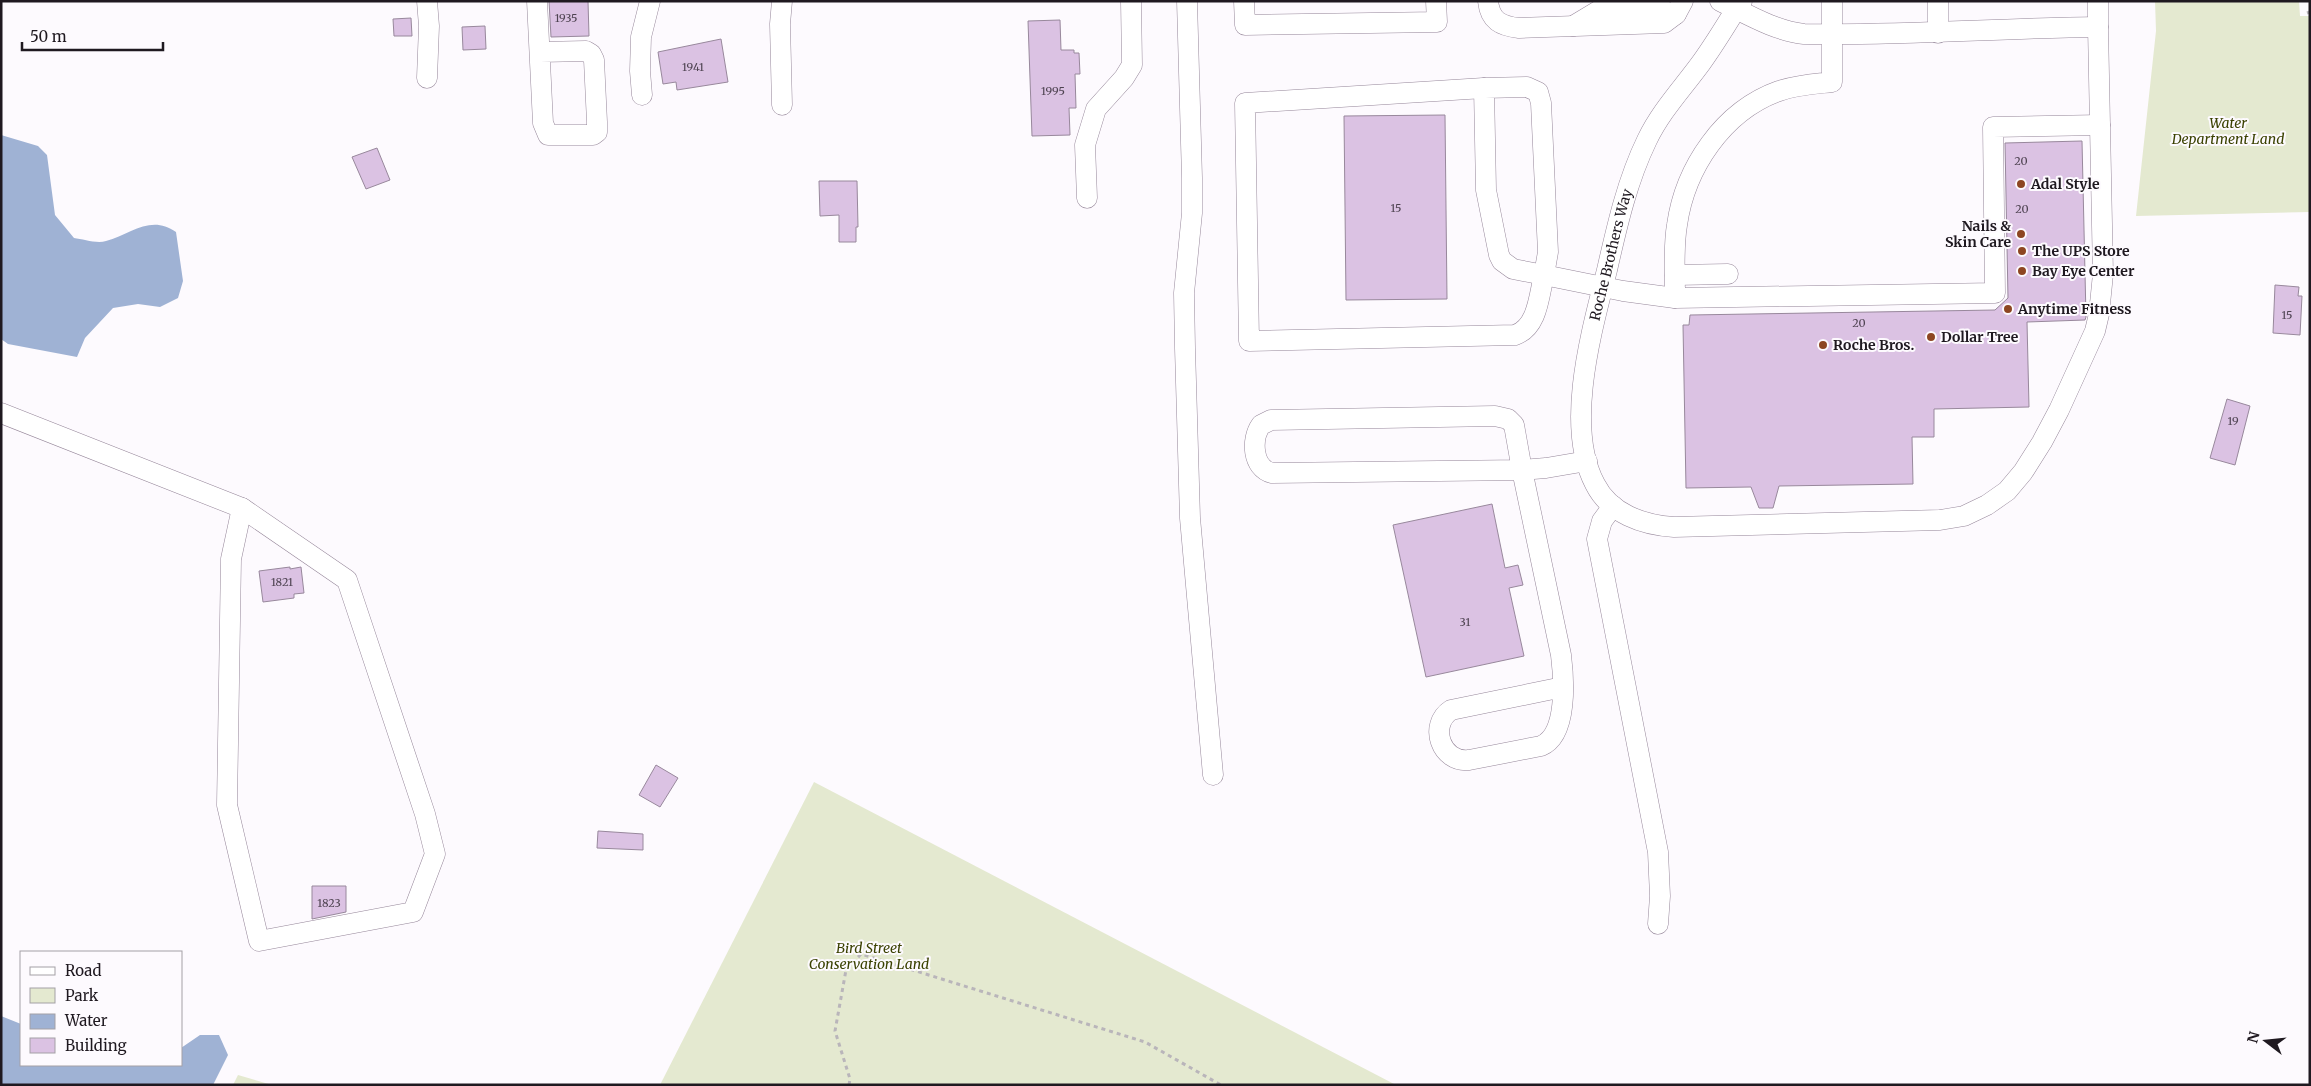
<svg xmlns="http://www.w3.org/2000/svg" width="2311" height="1086" font-family="Merriweather,serif">
  <style>
    .green { fill: #e4e9d0 }
    .water { fill: #9fb2d4 }
    .building { fill: #dbc2e3; stroke: #98889c }
    .lines { fill: none; stroke-linecap: round; stroke-linejoin: round }
    .minor-casing { stroke: #96879a; stroke-width: 21 }
    .path { stroke: #b9b5ba; stroke-width: 3; stroke-dasharray: 4 4; stroke-linecap: butt }
    .minor { stroke: #fff; stroke-width: 20 }
    .poi-dot { fill: #8d4622; stroke: #fdfafe; stroke-width: 2 }
    .labels { text-anchor: middle; dominant-baseline: central; stroke-width: 4; stroke-linejoin: round; paint-order: stroke }
    .number-label { font-size: 11px; fill: #4e4351 }
    .park-label { font-size: 14px; font-style: italic; fill: #3a4100; stroke: #fdfafe }
    .poi-label { font-size: 14px; font-weight: bold; fill: #1f1920; stroke: #fdfafe; text-anchor: start }
    .street-label { font-size: 14px; fill: #1f1920; stroke: #fdfafe }
  </style>
  <rect width="100%" height="100%" fill="#fdfafe"/>
  <g class="green">
    <path d="M2155 1H2299L2300 16H2310V212L2136 216 2156 31Z"/>
    <path d="M814 782 1396 1085H660Z"/>
    <path d="M238 1075 272 1085H233Z"/>
  </g>
  <g class="water">
    <path d="M1 135 38 146 47 155 55 215 74 238C83 239 97 244 106 241 131 234 151 214 176 232L183 281 178 298 160 307 138 304 113 308 85 338 77 357 8 344 1 339Z"/>
    <path d="M1 1016 21 1024V1065H181V1048L200 1035H219L228 1055 213 1085H1Z"/>
  </g>
  <g class="building">
    <path d="M549 1H588L589 36 551 37Z"/>
    <path d="M411 18 412 36H394L393 19Z"/>
    <path d="M1060 20 1061 50H1074V53H1079L1080 74H1075L1076 108H1069L1070 135 1032 136 1028 21Z"/>
    <path d="M485 26 486 49 463 50 462 27Z"/>
    <path d="M721 39 728 82 677 90 676 82 663 84 658 52Z"/>
    <path d="M1445 115 1447 299 1346 300 1344 116Z"/>
    <path d="M2082 141 2086 317 2085 320 2027 322 2029 407 1934 409V437H1912L1913 484 1779 486 1773 508H1759L1751 487 1686 488 1683 325H1689L1690 315 1995 310 2008 298 2005 143Z"/>
    <path d="M377 148 390 180 366 189 352 157Z"/>
    <path d="M819 181H857L858 227H856V242H839V215L820 216Z"/>
    <path d="M2275 285 2299 287 2298 296H2302L2300 335 2273 333Z"/>
    <path d="M2227 399 2250 406 2235 465 2210 458Z"/>
    <path d="M1492 504 1505 568 1518 565 1523 585 1509 588 1524 656 1426 677 1393 525Z"/>
    <path d="M290 567V569L301 567 304 593 294 594V598L263 602 259 571Z"/>
    <path d="M656 765 678 778 660 807 639 795Z"/>
    <path d="M598 831 643 834V850L597 848Z"/>
    <path d="M312 886H346V912L312 919Z"/>
  </g>
  <g class="lines">
    <g class="minor-casing">
      <g id="minor">
        <path d="M537 1 543 123 548 135H593L597 132V122L594 60 591 54 586 51 540 52"/>
        <path d="M782 1 780 24 782 105"/>
        <path d="M1187 1 1192 178V213L1184 293 1185 348 1190 518 1213 775"/>
        <path d="M1244 1 1245 25 1437 22 1436 1"/>
        <path d="M1488 1C1490 21 1501 26 1519 28L1664 23 1676 14 1683 1"/>
        <path id="s1" d="M1720 1C1747 14 1775 31 1804 34 1903 36 2000 28 2098 27L2103 274 2099 314 2095 331 2059 410 2042 442 2023 472 2007 491 1987 505 1964 516 1940 520 1674 527C1643 525 1610 514 1595 484 1564 426 1592 330 1607 270 1617 226 1627 181 1647 140 1661 111 1682 89 1701 63 1714 45 1725 27 1736 9L1742 1"/>
        <path d="M1832 1V82C1814 84 1796 85 1779 91 1723 111 1685 168 1677 225 1673 249 1675 274 1675 298L1995 293 1993 127 2100 125"/>
        <path d="M1938 1V33"/>
        <path d="M2098 1V27"/>
        <path d="M1573 26 1603 8 1642 6 1676 14"/>
        <path d="M427 78 429 26 427 1"/>
        <path d="M1527 87 1538 92 1541 103 1548 252 1544 275 1513 269 1502 261 1499 255 1486 190 1484 88Z"/>
        <path d="M1484 88 1245 103 1249 341 1515 335C1538 327 1539 295 1544 275L1623 291 1675 298"/>
        <path d="M642 95 640 71 641 37 650 1"/>
        <path d="M1087 198 1085 145 1096 109 1124 78 1132 65 1131 1"/>
        <path d="M1675 275 1728 274"/>
        <path d="M1 413 242 508"/>
        <path d="M1613 506 1602 521 1597 539 1658 852 1660 896 1658 924"/>
        <path d="M242 508 347 580 425 814 435 854 413 912 259 941 227 805 231 559Z"/>
        <path d="M1563 687 1451 710C1428 725 1441 763 1469 760L1541 746C1568 735 1564 679 1561 655L1522 470 1272 473C1252 468 1251 439 1261 425L1271 420 1495 416 1508 419 1514 425 1522 470 1546 468 1587 461"/>
      </g>
    </g>
    <g class="path">
      <path d="M2307 13 2310 12"/>
      <path d="M849 1085 850 1079 835 1031 846 970 861 954 1145 1042 1221 1085"/>
    </g>
    <use href="#minor" class="minor"/>
  </g>
  <g class="poi-dot">
    <circle cx="2021" cy="184" r="5"/>
    <circle cx="2021" cy="234" r="5"/>
    <circle cx="2022" cy="251" r="5"/>
    <circle cx="2022" cy="271" r="5"/>
    <circle cx="2008" cy="309" r="5"/>
    <circle cx="1931" cy="337" r="5"/>
    <circle cx="1823" cy="345" r="5"/>
  </g>
  <g class="labels">
    <g class="number-label">
      <text x="566" y="18">1935</text>
      <text x="693" y="67">1941</text>
      <text x="1053" y="91">1995</text>
      <text x="2021" y="161">20</text>
      <text x="1396" y="208">15</text>
      <text x="2022" y="209">20</text>
      <text x="2287" y="315">15</text>
      <text x="1859" y="323">20</text>
      <text x="2233" y="421">19</text>
      <text x="282" y="582">1821</text>
      <text x="1465" y="622">31</text>
      <text x="329" y="903">1823</text>
    </g>
    <g class="park-label">
      <text x="2228" y="123">Water<tspan x="2228" dy="16">Department Land</tspan></text>
      <text x="869" y="948">Bird Street<tspan x="869" dy="16">Conservation Land</tspan></text>
    </g>
    <g class="poi-label">
      <text x="2031" y="184">Adal Style</text>
      <text x="2011" y="226" text-anchor="end">Nails &amp;<tspan x="2011" dy="16">Skin Care</tspan></text>
      <text x="2032" y="251">The UPS Store</text>
      <text x="2032" y="271">Bay Eye Center</text>
      <text x="2018" y="309">Anytime Fitness</text>
      <text x="1941" y="337">Dollar Tree</text>
      <text x="1833" y="345">Roche Bros.</text>
    </g>
    <g class="street-label">
      <text stroke="none"><textPath href="#s1" startOffset="1542">Roche Brothers Way</textPath></text>
    </g>
  </g>
  <rect width="2311" height="1086" fill="none" stroke="#1f1920" stroke-width="5"/>
  <rect x="20" y="951" width="162" height="115" fill="#fdfafe" stroke="#a4a0a5"/>
  <rect x="30" y="967" width="25" height="8" fill="#ffffff" stroke="#a4a0a5"/>
  <text x="65" y="976" font-size="15" fill="#1f1920">Road</text>
  <rect x="30" y="988" width="25" height="15" fill="#e4e9d0" stroke="#a4a0a5"/>
  <text x="65" y="1001" font-size="15" fill="#1f1920">Park</text>
  <rect x="30" y="1014" width="25" height="15" fill="#9fb2d4" stroke="#a4a0a5"/>
  <text x="65" y="1026" font-size="15" fill="#1f1920">Water</text>
  <rect x="30" y="1038" width="25" height="15" fill="#dbc2e3" stroke="#a4a0a5"/>
  <text x="65" y="1051" font-size="15" fill="#1f1920">Building</text>
  <g transform="translate(2266 1041) rotate(286)" stroke="#fdfafe" stroke-width="4" paint-order="stroke">
  <path d="M0-4L9 19L0 12L-9 19Z" fill="#1f1920"/>
  <text y="-8" font-size="14" font-weight="bold" text-anchor="middle" fill="#1f1920">N</text>
  </g>
  <path d="M22 42v8h141v-8" fill="none" stroke="#1f1920" stroke-width="2.5"/>
  <text x="30" y="42" font-size="15" fill="#1f1920" stroke="#fdfafe" stroke-width="4" paint-order="stroke">50 m</text>
</svg>
